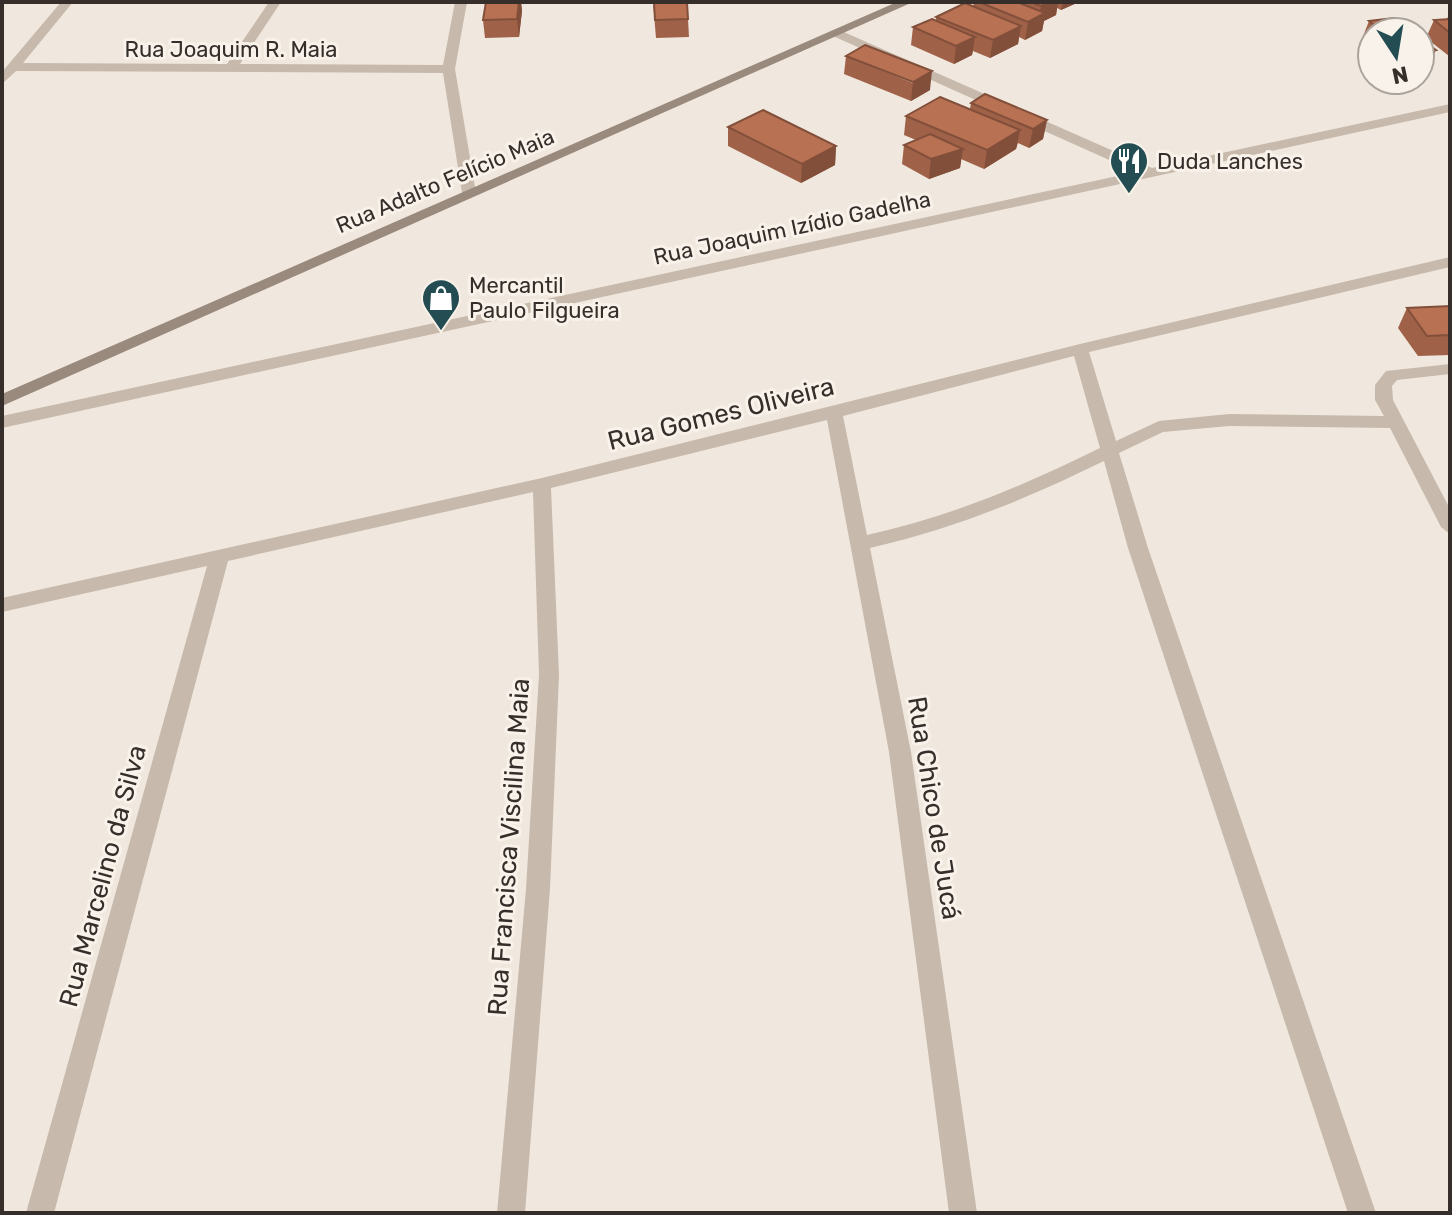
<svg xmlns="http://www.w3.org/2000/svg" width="1452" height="1215" font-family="Rubik,sans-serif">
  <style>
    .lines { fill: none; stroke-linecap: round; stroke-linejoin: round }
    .street { fill: #c7b9ab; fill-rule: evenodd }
    .secondary { fill: #9a897d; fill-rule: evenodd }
    .wall { fill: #9f6147 }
    .shaded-wall { fill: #824f3a }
    .building { fill: #b97153; stroke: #824f3a; stroke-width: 2 }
    .labels { text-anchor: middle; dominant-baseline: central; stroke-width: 6; stroke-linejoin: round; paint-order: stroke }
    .far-street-label { font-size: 22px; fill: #352e2a; stroke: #f8f2ea }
    .far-poi-label { font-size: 22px; fill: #352e2a; stroke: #f8f2ea; text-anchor: start }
    .street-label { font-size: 26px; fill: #352e2a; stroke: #f8f2ea }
  </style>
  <rect width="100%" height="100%" fill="#f0e8de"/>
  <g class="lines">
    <g class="street">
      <path d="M61 2H73L23 63 227 64 269 2H281L240 64 443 65 455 2H467L455 69 476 193 469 197 462 193 443 73 16 71 2 84V72Z"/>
      <path d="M837 29 1152 168 1450 104V112L2 428V416L1136 172 833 36 831 33Z"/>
      <path d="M1450 257V267L1089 352 1116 441 1159 421 1229 414 1384 416 1375 400V385L1386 371 1450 364V374L1397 380 1392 386 1393 400 1450 509V534L1441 527 1390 428 1229 426 1163 432 1119 453 1148 548 1376 1213H1348L1128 548 1104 461C1024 500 956 528 870 548L911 752 977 1213H949L889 752 827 420 551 488 559 675 550 889 525 1213H497L526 889 539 675 533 492 228 561 54 1213H26L207 566 2 612V598L542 478 1080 344ZM1074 356 1100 448C1020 487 955 515 867 535L843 416Z"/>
    </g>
    <path class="secondary" d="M897 2H913L2 406V394Z"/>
  </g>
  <g class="wall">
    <path d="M486 2H521L522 11 519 37 485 38 483 20Z"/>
    <path d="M653 2 688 19 689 37 656 38Z"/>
    <path d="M974 2H1079L1061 10 1057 8 1056 15 1044 21 1042 31 1025 40 1019 37 1018 44 990 58 973 51 972 55 954 64 911 45 913 27 936 20V17L973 7Z"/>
    <path d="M1450 12V56H1449L1426 38 1434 20 1447 19Z"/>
    <path d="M1369 21 1412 32H1372V47L1362 39Z"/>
    <path d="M846 56 930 90 911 101 844 74Z"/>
    <path d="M971 103 1047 120 1043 139 1029 148 1018 143 1016 149 984 169 961 159 960 168 929 179 902 164 904 145 916 140 904 135 906 116 970 109Z"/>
    <path d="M728 127 836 146 835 165 801 183 728 146Z"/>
    <path d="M1450 306V355L1418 356 1398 328 1407 308Z"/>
  </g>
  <g class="shaded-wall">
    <path d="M519 2H521L522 11 519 37 517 19Z"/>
    <path d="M1049 2H1058L1056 15 1044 21 1042 31 1025 40 1028 22 1039 16 1041 6Z"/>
    <path d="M1063 2H1079L1061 10Z"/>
    <path d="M1021 26 1018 44 990 58 993 40Z"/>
    <path d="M975 37 972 55 954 64 956 46Z"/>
    <path d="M1436 50 1428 68 1420 69V52Z"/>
    <path d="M932 71 930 90 911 101 913 82Z"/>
    <path d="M1047 120 1043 139 1029 148 1033 129Z"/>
    <path d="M1020 130 1016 149 984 169 987 150Z"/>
    <path d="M836 146 835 165 801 183 802 164Z"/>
    <path d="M963 149 960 168 929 179 931 159Z"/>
  </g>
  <g class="building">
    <path d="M486 2H519L517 19 483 20Z"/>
    <path d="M654 2H687L688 19 655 20Z"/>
    <path d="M979 2H1017L1045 13 1028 22Z"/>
    <path d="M1030 2H1049L1041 6Z"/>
    <path d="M965 3 1021 26 993 40 936 17Z"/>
    <path d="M1394 18 1412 32H1383L1369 21Z"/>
    <path d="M932 19 975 37 956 46 913 27Z"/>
    <path d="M1450 19V33L1434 20Z"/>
    <path d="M1420 38 1436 50 1420 52Z"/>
    <path d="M865 45 932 71 913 82 846 56Z"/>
    <path d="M985 94 1047 120 1033 129 971 103Z"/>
    <path d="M940 97 1020 130 987 150 906 116Z"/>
    <path d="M763 110 836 146 802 164 728 127Z"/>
    <path d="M930 134 963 149 931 159 904 145Z"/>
    <path d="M1450 306V335L1427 336 1407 308Z"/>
  </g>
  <defs>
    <g id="restaurant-pin" transform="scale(2)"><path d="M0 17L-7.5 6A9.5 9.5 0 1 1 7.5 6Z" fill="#234d52" stroke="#f8f2ea"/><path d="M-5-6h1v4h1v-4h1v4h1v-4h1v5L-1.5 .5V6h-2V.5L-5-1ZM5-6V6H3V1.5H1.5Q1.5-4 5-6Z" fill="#fff"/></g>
    <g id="shop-pin" transform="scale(2)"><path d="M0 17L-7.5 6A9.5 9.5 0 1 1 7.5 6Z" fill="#234d52" stroke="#f8f2ea"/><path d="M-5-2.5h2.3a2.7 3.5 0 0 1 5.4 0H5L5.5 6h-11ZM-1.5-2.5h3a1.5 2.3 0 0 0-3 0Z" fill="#fff"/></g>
  </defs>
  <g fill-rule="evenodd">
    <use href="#restaurant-pin" x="1129" y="161"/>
    <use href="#shop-pin" x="441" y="298"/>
  </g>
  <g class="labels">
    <g class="far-street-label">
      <text x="231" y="49">Rua Joaquim R. Maia</text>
      <text transform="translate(445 181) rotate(-23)">Rua Adalto Felício Maia</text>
      <text transform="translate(792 228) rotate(-12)">Rua Joaquim Izídio Gadelha</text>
    </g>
    <g class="far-poi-label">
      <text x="1157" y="161">Duda Lanches</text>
      <text x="469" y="285">Mercantil<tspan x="469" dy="25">Paulo Filgueira</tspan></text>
    </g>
    <g class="street-label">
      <text transform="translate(721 414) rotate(-14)">Rua Gomes Oliveira</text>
      <text transform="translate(934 808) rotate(81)">Rua Chico de Jucá</text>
      <text transform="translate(509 847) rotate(-86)">Rua Francisca Viscilina Maia</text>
      <text transform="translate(103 876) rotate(-75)">Rua Marcelino da Silva</text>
    </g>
  </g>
  <rect width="1452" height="1215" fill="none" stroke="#352e2a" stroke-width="8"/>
  <g transform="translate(1396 56) rotate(168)"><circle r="38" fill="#f8f2ea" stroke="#aaa49d" stroke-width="2"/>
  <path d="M0-6L14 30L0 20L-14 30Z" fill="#234d52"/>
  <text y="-12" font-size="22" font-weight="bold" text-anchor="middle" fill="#352e2a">N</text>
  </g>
</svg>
